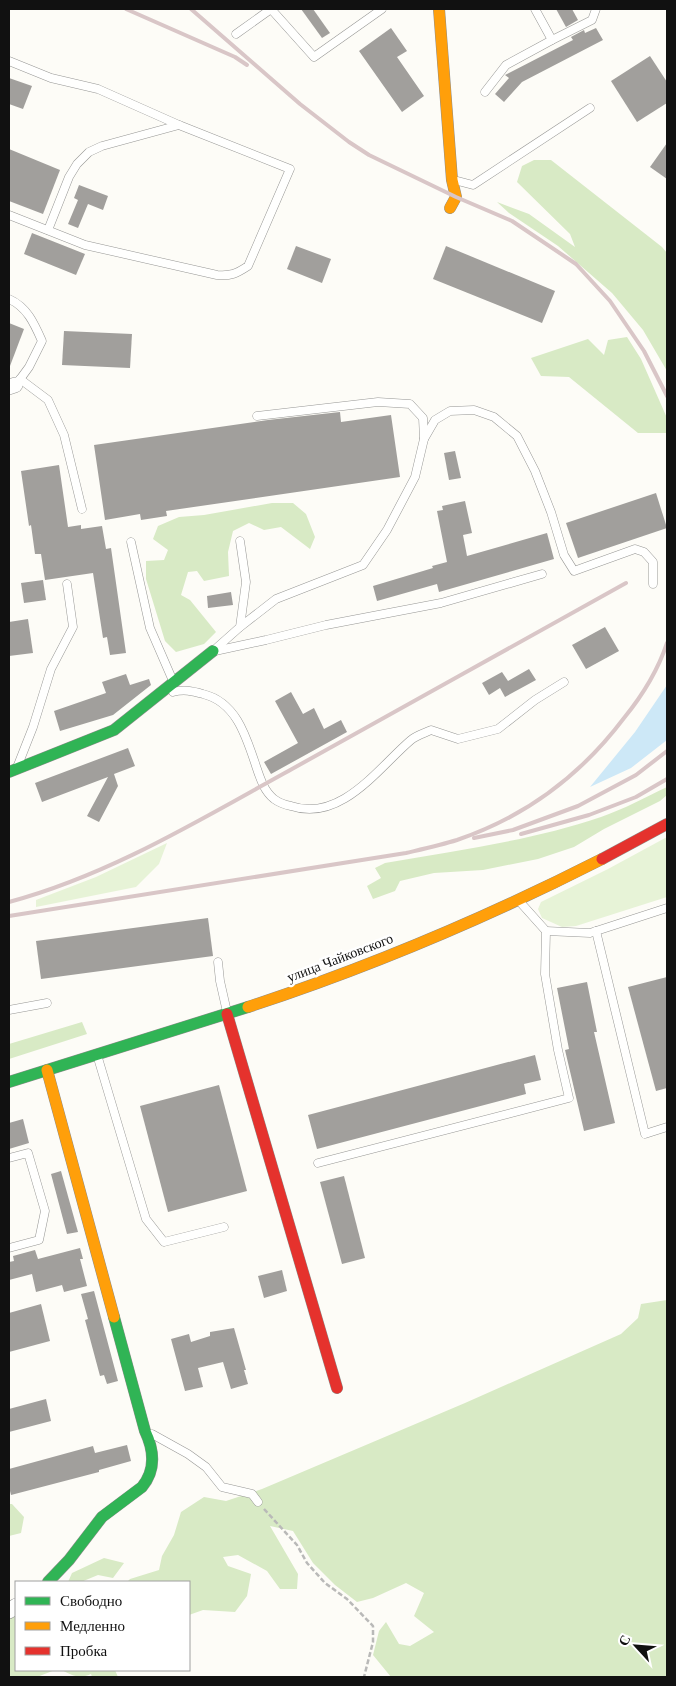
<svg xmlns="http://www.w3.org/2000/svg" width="676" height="1686" font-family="'Times New Roman',serif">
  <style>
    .green { fill: #e7f3d7 }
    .forest { fill: #d8eac5 }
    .water { fill: #cde8f7 }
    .building { fill: #a19f9c }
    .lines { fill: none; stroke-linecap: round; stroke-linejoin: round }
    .lane-casing { stroke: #979795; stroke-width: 9 }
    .street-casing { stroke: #979795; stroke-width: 16 }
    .fast-casing { stroke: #8e8d8b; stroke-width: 12 }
    .slow-casing { stroke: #8e8d8b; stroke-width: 12 }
    .jam-casing { stroke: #8e8d8b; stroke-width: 12 }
    .path { stroke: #b9b9b8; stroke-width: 2.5; stroke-dasharray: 5 2.5; stroke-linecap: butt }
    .lane { stroke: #fffffe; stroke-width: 8 }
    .street { stroke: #fffffe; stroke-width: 15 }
    .fast { stroke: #30b455; stroke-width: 11 }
    .slow { stroke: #ff9f0a; stroke-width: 11 }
    .jam { stroke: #e5322d; stroke-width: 11 }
    .rail { stroke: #d9c6c7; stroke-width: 4 }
    .labels { text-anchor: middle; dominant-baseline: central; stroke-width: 5; stroke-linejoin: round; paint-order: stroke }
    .street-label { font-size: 14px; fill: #111; stroke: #fff }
  </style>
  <rect width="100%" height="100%" fill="#fdfcf7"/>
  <g class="green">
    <path d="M667 837V897L576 926 562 927 542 918 538 909 541 902 608 869Z"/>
    <path d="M167 843 159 864 136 887 36 907V900L96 877Z"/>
  </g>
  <g class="forest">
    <path d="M534 160H551L662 247 667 253V371L643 330 612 293 558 246 509 213 497 202 529 214 575 247 570 234 517 182 522 166Z"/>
    <path d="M627 337 641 359 667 418V433H638L569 377 541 376 531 358 588 339 604 355 608 340Z"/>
    <path d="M272 503H293L306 514 315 537 310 549 281 527 264 530 249 523 233 531 228 552 229 576 204 581 197 571 188 572 181 595 190 600 216 632 204 644 176 652 165 641 146 579V561L164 560 168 550 153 539 158 526 179 517 204 515Z"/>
    <path d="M667 787V795L660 801 604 829 574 847 538 859 483 870 434 873 400 881 395 891 373 899 367 886 381 878 375 868 385 863C457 850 531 841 601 817 624 809 646 797 667 787Z"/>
    <path d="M82 1022 87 1034 9 1059V1044Z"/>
    <path d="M667 1300V1677H391L373 1655 379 1631 386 1622 399 1644 410 1646 434 1632 414 1616 424 1593 406 1583 373 1598 357 1602 335 1585 313 1563 293 1531 270 1526 298 1574 297 1589H280L267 1571 238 1555 223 1557 228 1566 251 1574 247 1596 235 1612 203 1610 189 1615V1582H127L130 1579 159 1570 162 1556 174 1535 181 1512 204 1497 226 1501 262 1489 465 1403 621 1334 638 1318 641 1304Z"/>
    <path d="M9 1504H12L24 1517 21 1533 9 1536Z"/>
    <path d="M104 1558 124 1563 113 1578 98 1575 81 1582H68L72 1573Z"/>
    <path d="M16 1613V1670H55L37 1677H9V1619Z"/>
    <path d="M62 1670H115L118 1677H92L91 1674C79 1679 73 1676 62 1670Z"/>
  </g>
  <path class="water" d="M667 685V740L631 768 590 787 635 732Z"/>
  <g class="building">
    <path d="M301 9H313L330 33 322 38Z"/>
    <path d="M556 9H572L578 20 566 27Z"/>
    <path d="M391 28 407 51 397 57 424 96 402 112 359 51Z"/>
    <path d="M596 28 603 40 522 82 504 102 495 94 509 78 505 75 573 40 571 37 584 30 585 33Z"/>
    <path d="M650 56 667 82V103L637 122 611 81Z"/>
    <path d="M9 78 32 86 23 109 9 104Z"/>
    <path d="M667 143V179L650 167Z"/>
    <path d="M9 149 60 170 43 214 9 201Z"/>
    <path d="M79 185 108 196 103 210 88 204 78 228 68 224 78 200 74 198Z"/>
    <path d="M32 233 85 254 76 275 24 254Z"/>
    <path d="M296 246 331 259 322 283 287 269Z"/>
    <path d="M446 246 555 291 542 323 433 279Z"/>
    <path d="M9 323 24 329 10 366H9Z"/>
    <path d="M64 331 132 334 130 368 62 365Z"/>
    <path d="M340 412 341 422 391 415 400 477 166 511 167 516 141 520 140 514 105 520 94 445 268 420Z"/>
    <path d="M455 451 461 478 449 480 444 453Z"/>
    <path d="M59 465 68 527 81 525V529L102 526 106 549 111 548 126 653 110 655 107 637 103 638 93 573 45 580 41 554H35L31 525 29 526 21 471Z"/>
    <path d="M656 493 667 528 578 558 566 523Z"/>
    <path d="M465 501 472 533 463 535 467 556 547 533 554 559 439 592 437 584 377 601 373 586 433 568 432 566 447 562 437 511 443 510 442 506Z"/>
    <path d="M43 580 46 600 24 603 21 583Z"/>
    <path d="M231 592 233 605 208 608 207 596Z"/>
    <path d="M28 619 33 653 9 656V622Z"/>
    <path d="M605 627 619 651 586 669 572 645Z"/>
    <path d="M529 669 536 680 505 697 500 688 489 695 482 683 502 672 508 681Z"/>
    <path d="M126 674 130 685 149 679 151 685 113 715 60 731 54 711 106 693 102 682Z"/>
    <path d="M291 692 303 714 314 708 324 729 341 720 347 732 271 774 264 762 298 743 275 701Z"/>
    <path d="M128 748 135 766 114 774 118 786 99 822 87 816 108 777 42 802 35 783Z"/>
    <path d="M208 918 213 956 41 979 36 941Z"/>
    <path d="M667 977V1088L656 1091 628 987Z"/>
    <path d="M587 982 597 1032H594L615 1123 584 1131 565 1050 569 1049 557 988Z"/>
    <path d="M535 1055 541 1080 524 1084 526 1094 317 1149 308 1115Z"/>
    <path d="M219 1085 247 1191 168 1212 140 1106Z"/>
    <path d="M23 1119 29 1143 9 1149V1123Z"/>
    <path d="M61 1171 78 1232 67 1234 51 1174Z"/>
    <path d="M344 1176 365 1258 342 1264 320 1182Z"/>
    <path d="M80 1248 83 1259H80L87 1286 64 1292 62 1285 36 1292 32 1274 9 1280V1262L14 1261 13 1256 35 1250 38 1259Z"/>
    <path d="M282 1270 287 1291 264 1298 258 1276Z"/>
    <path d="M94 1291 118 1381 107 1384 104 1375 100 1376 85 1320 88 1319 81 1294Z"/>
    <path d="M41 1304 50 1341 9 1352V1313Z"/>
    <path d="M234 1328 246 1370H244L248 1384 231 1389 223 1362 198 1368 203 1387 185 1391 171 1339 189 1334 191 1342 210 1336V1332Z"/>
    <path d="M46 1399 51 1421 9 1432V1409Z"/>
    <path d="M127 1445 131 1461 99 1470V1472L11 1495 9 1487V1469L93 1446 95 1453Z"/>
  </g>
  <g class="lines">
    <g class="lane-casing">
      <g id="lane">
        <path d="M271 9 314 57 382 9"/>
        <path d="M236 34 271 9"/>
        <path d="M552 40 592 20 596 9"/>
        <path d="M9 61 51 78 98 89 179 125 290 169 248 266C236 274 231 276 217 275L85 245 9 215"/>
        <path d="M485 92 506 65 552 40 535 9"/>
        <path d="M454 180 473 185 590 108"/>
        <path d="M48 230 69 177 77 164 89 152 102 146 179 125"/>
        <path d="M9 299C27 307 34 323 42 341L29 367 18 382"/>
        <path d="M20 379 48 400 64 435 82 509"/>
        <path d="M424 439 435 420 450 411 474 410 494 417 517 436 535 471 551 512 564 555 574 571 635 549 644 552 653 562V584"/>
        <path d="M131 542 150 628 173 681"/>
        <path d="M240 627 276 599 363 565 387 530 415 477 424 439 423 418 410 404 378 402 257 416"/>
        <path d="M213 651 240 627 246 582 240 541"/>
        <path d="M215 651 266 640 326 625 441 603 542 574"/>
        <path d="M173 692C184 689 192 691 203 694 236 702 246 736 256 766 260 778 264 791 274 799 278 802 286 805 291 806 341 823 379 767 411 740 417 735 425 733 431 730L458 739 498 729 535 700 564 682"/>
        <path d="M18 765 33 727 51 669 73 627 67 584"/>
        <path d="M546 931 590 933 667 908"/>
        <path d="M596 931 645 1134 667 1127"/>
        <path d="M218 962 220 981 227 1012"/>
        <path d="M9 1010 47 1003"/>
        <path d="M98 1058 146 1219 164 1242 224 1227"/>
        <path d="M9 1158 28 1153 45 1211 39 1240 9 1248"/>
        <path d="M318 1163 569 1098 558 1050 545 974 546 931 520 902"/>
        <path d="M152 1434 188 1454 206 1467 222 1487 252 1494 258 1502"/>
      </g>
    </g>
    <g class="street-casing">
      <g id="street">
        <path d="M9 387 15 385"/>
        <path d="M9 1611 16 1606"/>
      </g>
    </g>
    <g class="fast-casing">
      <g id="fast">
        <path d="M9 772 114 730 213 651"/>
        <path d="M9 1082 248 1007"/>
        <path d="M48 1582 69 1560 102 1517 142 1487C156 1470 154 1450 145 1431L114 1317"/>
      </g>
    </g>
    <g class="slow-casing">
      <g id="slow">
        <path d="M439 9 452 180 456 197 450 208"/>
        <path d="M248 1007C370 967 488 917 602 859"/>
        <path d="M47 1070 114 1317"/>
      </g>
    </g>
    <g class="jam-casing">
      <g id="jam">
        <path d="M602 859 667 824"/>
        <path d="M227 1014 337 1388"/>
      </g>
    </g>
    <path class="path" d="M264 1509 297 1545 307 1563 325 1583 347 1599 373 1626V1642L364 1677"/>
    <use href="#lane" class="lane"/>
    <use href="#street" class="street"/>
    <use href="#fast" class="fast"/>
    <use href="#slow" class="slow"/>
    <use href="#jam" class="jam"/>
    <g class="rail">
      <path d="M126 9 235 57 247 65"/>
      <path d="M191 9 300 104 349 142 369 155 456 197 512 221 576 264 610 301 644 351 667 396"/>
      <path d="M521 834 589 815 636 797 667 779"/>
      <path d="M474 838 513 830 578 806 636 775 667 751"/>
      <path d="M9 902C110 875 201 819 292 769 403 707 515 645 626 583"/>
      <path d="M9 916 406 853C423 849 441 845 457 840 525 817 581 775 624 718 642 696 658 670 667 643"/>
    </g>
  </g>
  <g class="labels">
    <g class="street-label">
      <text transform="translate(340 958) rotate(-21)">улица Чайковского</text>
    </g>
  </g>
  <rect width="676" height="1686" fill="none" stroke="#111111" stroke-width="20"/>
  <rect x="15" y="1581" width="175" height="90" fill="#ffffff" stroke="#a0a0a0"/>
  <rect x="25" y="1597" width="25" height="8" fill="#30b455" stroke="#a0a0a0"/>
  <text x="60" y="1606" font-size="15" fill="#111111">Свободно</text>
  <rect x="25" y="1622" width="25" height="8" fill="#ff9f0a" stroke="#a0a0a0"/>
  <text x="60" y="1631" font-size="15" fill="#111111">Медленно</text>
  <rect x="25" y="1647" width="25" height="8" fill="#e5322d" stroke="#a0a0a0"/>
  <text x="60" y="1656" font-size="15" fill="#111111">Пробка</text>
  <g transform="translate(636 1646) rotate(296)" stroke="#ffffff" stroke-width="4" paint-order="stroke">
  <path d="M0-4L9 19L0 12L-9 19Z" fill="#111111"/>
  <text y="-8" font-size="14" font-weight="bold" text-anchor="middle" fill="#111111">С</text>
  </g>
</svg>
